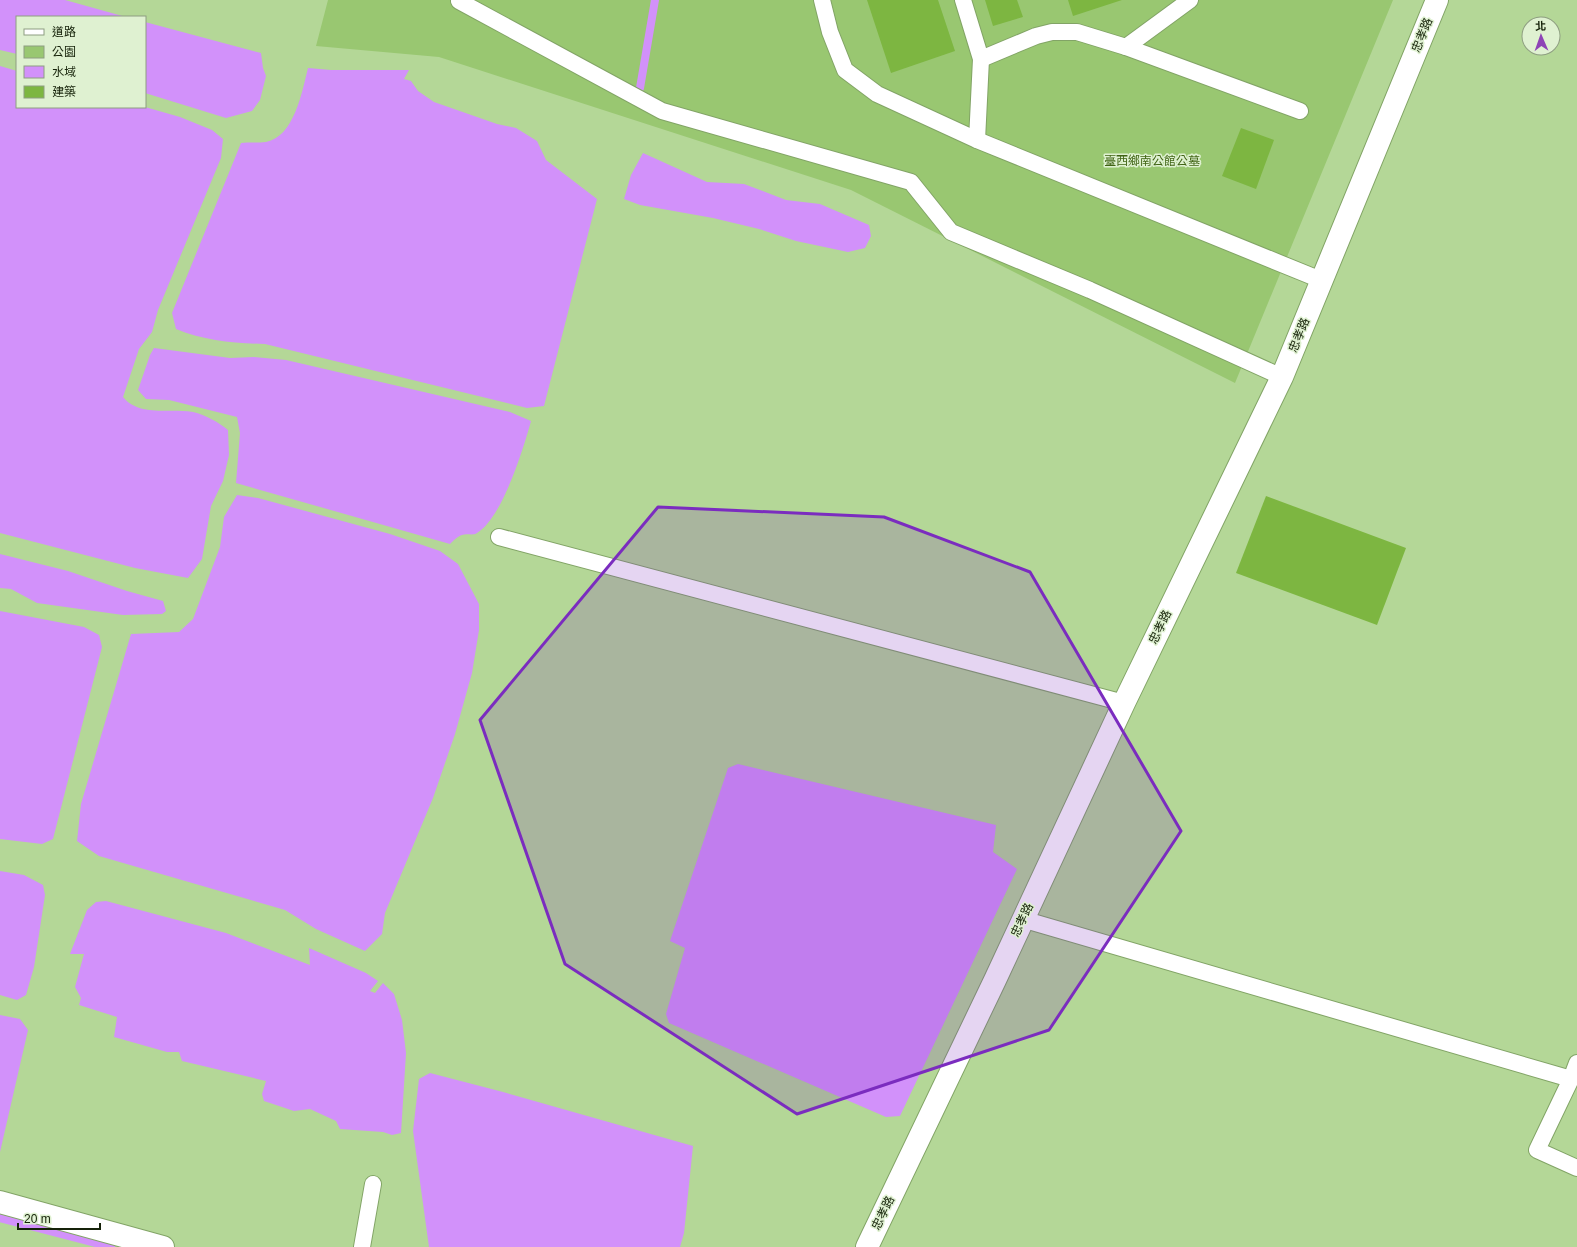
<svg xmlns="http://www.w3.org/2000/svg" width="1577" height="1247" font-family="Arial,'Noto Sans TC',sans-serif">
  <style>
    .green { fill: #99c771 }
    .water { fill: #d291fa }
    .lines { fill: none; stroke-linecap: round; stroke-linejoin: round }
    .stream { stroke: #d291fa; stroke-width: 8 }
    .building { fill: #7db641 }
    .service-casing { stroke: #82a466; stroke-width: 18 }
    .minor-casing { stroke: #82a466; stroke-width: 24 }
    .tertiary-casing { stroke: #82a466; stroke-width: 24 }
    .service { stroke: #fff; stroke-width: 16 }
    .minor { stroke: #fff; stroke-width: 22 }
    .tertiary { stroke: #fff; stroke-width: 22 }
    .marked { fill: #7b2cbf; fill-opacity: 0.2; stroke: #7b2cbf; stroke-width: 3; stroke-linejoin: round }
    .labels { text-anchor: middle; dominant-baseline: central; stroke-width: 3; stroke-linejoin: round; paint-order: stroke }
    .street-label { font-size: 12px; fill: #152209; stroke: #dff1d1 }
    .park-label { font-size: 12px; fill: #406415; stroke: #dff1d1 }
  </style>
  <rect width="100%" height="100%" fill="#b4d797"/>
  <path class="green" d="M328 0H1393L1235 383 851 190 439 57 316 46Z"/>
  <g class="water">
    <path d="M0 0H65L126 17H17V54L0 50Z"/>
    <path d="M145 22 261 53 263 68 266 76 260 100 252 111 226 118 145 93Z"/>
    <path d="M0 66 17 71V107H145L180 117 212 130 223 139 221 158 158 310 152 332 139 349 123 397C139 417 170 408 193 412 206 415 218 422 228 430L229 455 223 481 211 506 202 559 188 578 135 568 0 533Z"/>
    <path d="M308 68 331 70H409L404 79 411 81 418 91 434 102 497 124 516 128 537 141 546 160 597 199 544 406 527 408 265 344C234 343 205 341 176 329L172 313 241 143C249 142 258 143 266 142 294 137 302 92 308 68Z"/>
    <path d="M643 153 707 182 744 184 786 200 820 204 869 225 871 236 865 248 848 252 796 241 759 229 713 218 640 205 624 199 631 175Z"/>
    <path d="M154 348 230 358 254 357 286 360 510 412 531 421C523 450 502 518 477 533 473 536 467 533 462 535 458 536 453 541 450 544L236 483 240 433 237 417 169 400 146 399 138 390 150 355Z"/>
    <path d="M237 495 258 498 390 534 440 551 458 564 479 604V630L472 673 455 734 433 798 385 913 382 934 365 951 316 929 285 910 99 856 77 841 81 804 131 634 179 632 193 619 220 547 224 517Z"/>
    <path d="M0 554 68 571 127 591 163 601 166 611 162 614 123 615 37 603 11 589 0 588Z"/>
    <path d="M0 611 84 627 99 635 102 647 53 839 42 844 0 839Z"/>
    <path d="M738 764 996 825 993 852 1017 869 900 1116 886 1117 669 1023 666 1014 685 948 670 941 728 768Z"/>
    <path d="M0 871 24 875 43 885 45 895 34 967 26 995 17 1000 0 995Z"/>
    <path d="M106 901 226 933 310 965 309 948 366 973 378 981 370 991 375 993 383 983 394 994 402 1020 406 1053 401 1133 392 1135 383 1132 340 1129 336 1121 310 1109 294 1111 264 1101 262 1094 266 1081 182 1061 179 1052H167L114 1037 117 1017 79 1005 81 998 75 987 84 954H70L87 910 96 902Z"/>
    <path d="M0 1015 20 1019 28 1030 0 1152Z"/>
    <path d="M430 1073 503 1092 693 1146 684 1233 680 1247H429L413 1131 419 1079Z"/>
  </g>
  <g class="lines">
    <g class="stream">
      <path d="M640 88 655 0"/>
      <path d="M0 1218 111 1247"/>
    </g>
  </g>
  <g class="building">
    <path d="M867 0H938L955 51 891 73Z"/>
    <path d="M985 0H1017L1023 17 993 26Z"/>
    <path d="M1068 0H1122L1073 16Z"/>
    <path d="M1241 128 1274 140 1256 189 1222 176Z"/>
    <path d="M1266 496 1406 548 1377 625 1236 573Z"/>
  </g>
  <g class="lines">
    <g class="service-casing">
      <g id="service">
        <path d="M822 0 830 32 845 70 877 94 977 140 1321 280"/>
        <path d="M963 0 981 59 977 140"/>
        <path d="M459 1 662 111 911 182 951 232 1090 290 1282 377"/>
        <path d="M1126 47 1190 0"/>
        <path d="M981 59 1036 36 1052 32H1077L1126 47 1300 111"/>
        <path d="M499 537 1124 703"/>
        <path d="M1022 919 1571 1079 1537 1150 1577 1168"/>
        <path d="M1571 1079 1577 1063"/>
        <path d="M362 1247 373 1184"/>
      </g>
    </g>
    <g class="minor-casing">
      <path id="minor" d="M0 1202 163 1247"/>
    </g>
    <g class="tertiary-casing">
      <path id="tertiary" d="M867 1247 995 980 1124 703 1282 377 1437 0"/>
    </g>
    <use href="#service" class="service"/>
    <use href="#minor" class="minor"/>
    <use href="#tertiary" class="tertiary"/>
  </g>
  <path class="marked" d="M658 507 884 517 1030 572 1181 831 1049 1030 797 1114 565 964 480 720Z"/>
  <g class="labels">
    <g class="street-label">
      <text transform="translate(1422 35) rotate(-68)">忠孝路</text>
      <text transform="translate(1299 335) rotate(-68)">忠孝路</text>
      <text transform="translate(1160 627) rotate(-64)">忠孝路</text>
      <text transform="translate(1022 920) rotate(-65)">忠孝路</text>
      <text transform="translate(883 1213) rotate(-64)">忠孝路</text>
    </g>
    <g class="park-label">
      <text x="1152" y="161">臺西鄉南公館公墓</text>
    </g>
  </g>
  <rect x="16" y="16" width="130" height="92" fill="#dff1d1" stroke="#8e9e81"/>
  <rect x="24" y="29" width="20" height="6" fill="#ffffff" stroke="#8e9e81"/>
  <text x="52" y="36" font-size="12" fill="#152209">道路</text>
  <rect x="24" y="46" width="20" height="12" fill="#99c771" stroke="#8e9e81"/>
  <text x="52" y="56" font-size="12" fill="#152209">公園</text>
  <rect x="24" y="66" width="20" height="12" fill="#d291fa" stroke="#8e9e81"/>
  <text x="52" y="76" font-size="12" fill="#152209">水域</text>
  <rect x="24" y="86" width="20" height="12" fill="#7db641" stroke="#8e9e81"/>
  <text x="52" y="96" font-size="12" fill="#152209">建築</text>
  <g transform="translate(1541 36) rotate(358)"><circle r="19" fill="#dff1d1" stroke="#8e9e81"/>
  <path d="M0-3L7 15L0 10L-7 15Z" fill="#8e44b6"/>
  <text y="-6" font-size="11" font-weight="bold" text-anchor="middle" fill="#152209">北</text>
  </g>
  <path d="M18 1223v6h82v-6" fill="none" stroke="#152209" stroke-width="2"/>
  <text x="24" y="1223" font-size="12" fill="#152209" stroke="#dff1d1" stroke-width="3" paint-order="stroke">20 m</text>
</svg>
